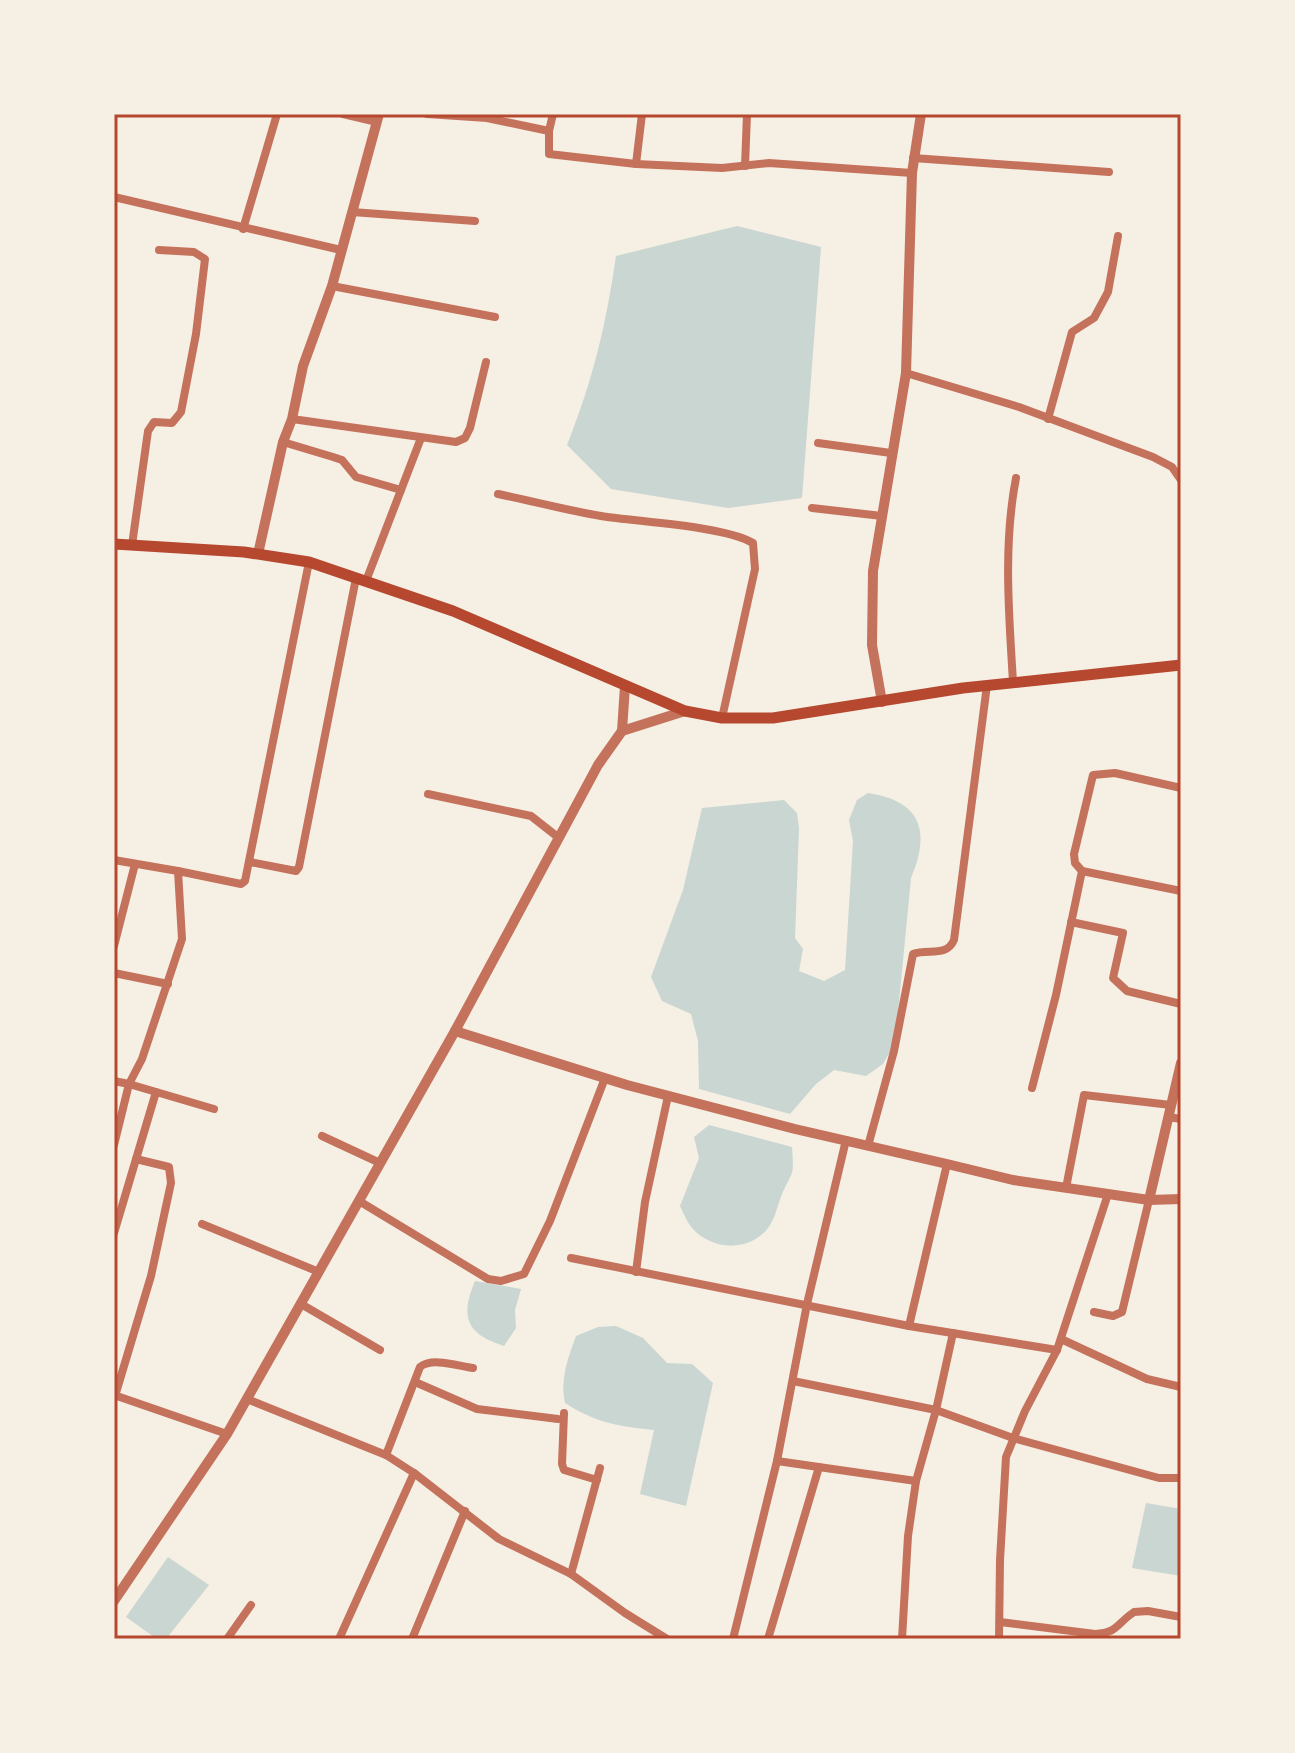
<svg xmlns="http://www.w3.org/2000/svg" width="1295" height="1753" font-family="Manrope,sans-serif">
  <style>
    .water { fill: #c9d6d2 }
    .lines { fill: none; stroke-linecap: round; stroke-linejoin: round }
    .minor { stroke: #c5725c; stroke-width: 8 }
    .tertiary { stroke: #c5725c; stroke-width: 10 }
    .secondary { stroke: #b5482f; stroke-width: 11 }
    .neatline { fill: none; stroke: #b5482f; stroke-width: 3 }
  </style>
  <rect width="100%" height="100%" fill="#f6efe4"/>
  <g class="water">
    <path d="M737 226 821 247 802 498 728 508 611 489 567 445C593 380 606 325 616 256Z"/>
    <path d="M868 793C921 801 931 831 911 878L895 1043 883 1064 866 1076 834 1070 816 1084 790 1114 699 1089 698 1041 691 1014 662 1001 651 977 683 890 702 808 784 800 797 813 799 828 795 938 803 949 799 971 824 981 845 970 853 841 849 820 857 800Z"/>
    <path d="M709 1125 792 1147C794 1178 793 1169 782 1194 777 1206 776 1217 768 1228 749 1253 711 1250 692 1228 687 1222 683 1212 680 1206L699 1158 694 1137Z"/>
    <path d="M475 1281 521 1289 515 1310 516 1328 504 1346C466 1334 460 1317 475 1281Z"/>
    <path d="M616 1326 643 1338 667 1363 692 1364 713 1383 686 1506 640 1494 654 1430C617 1426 596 1423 565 1403 560 1379 568 1358 576 1336L598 1327Z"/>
    <path d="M1146 1503 1181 1509V1576L1132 1568Z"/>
    <path d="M168 1557 209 1585 166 1639H157L126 1617Z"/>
  </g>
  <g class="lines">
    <g class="minor">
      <path d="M343 114 377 122"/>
      <path d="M427 114 487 118 549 131V154L636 164 722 168 769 163 912 173"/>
      <path d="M549 131 553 114"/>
      <path d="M913 158 1109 172"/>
      <path d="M636 164 642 114"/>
      <path d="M745 166 747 114"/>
      <path d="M114 197 341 250"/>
      <path d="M352 212 475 221"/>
      <path d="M243 229 277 114"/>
      <path d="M332 286 495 317"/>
      <path d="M906 373 1019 407 1153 457 1172 467 1181 480"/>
      <path d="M292 419 456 442 465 438 470 428 486 362"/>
      <path d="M1048 419 1072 332 1094 318 1108 292 1118 236"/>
      <path d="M283 442 333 457 342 460 356 477 401 490"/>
      <path d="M818 443 891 453"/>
      <path d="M498 494C532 501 566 510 601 516 638 522 725 526 753 543L755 569 722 718"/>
      <path d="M812 508 882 516"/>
      <path d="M132 545 148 431 154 422 172 423 181 412 196 334 205 259 194 252 159 250"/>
      <path d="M366 581 421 438"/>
      <path d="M1013 682C1009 615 1003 545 1016 478"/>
      <path d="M428 794 531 816 559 838"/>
      <path d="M114 860 178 871"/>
      <path d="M250 862 296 871 299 867 356 578"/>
      <path d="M1082 871 1181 891"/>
      <path d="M1071 922 1123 933 1113 978 1127 991 1181 1004"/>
      <path d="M114 946 135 864"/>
      <path d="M114 973 168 984"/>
      <path d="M114 1081 129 1084 142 1059 182 939 178 871 241 884 245 881 309 562"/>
      <path d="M1032 1088 1056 995 1082 871 1075 863 1074 854 1093 775 1115 773 1181 788"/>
      <path d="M1168 1117 1181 1119"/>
      <path d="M322 1136 380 1163"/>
      <path d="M114 1145 129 1084 214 1109"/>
      <path d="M868 1146 894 1051 913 954C928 948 946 958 954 940L987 685"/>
      <path d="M1066 1188 1084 1095 1171 1105"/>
      <path d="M359 1201 488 1279 501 1281 524 1274 550 1221 605 1078"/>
      <path d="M202 1224 319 1272"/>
      <path d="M114 1233 156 1092"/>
      <path d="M571 1258 909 1326 1057 1350"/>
      <path d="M636 1272 645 1202 668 1096"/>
      <path d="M301 1304 380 1350"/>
      <path d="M1094 1312 1113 1316 1122 1312 1149 1200"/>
      <path d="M909 1326 947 1164"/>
      <path d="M1061 1339 1147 1379 1181 1387"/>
      <path d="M793 1381 936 1410 1013 1438 1159 1478H1181"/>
      <path d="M415 1382 477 1409 558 1419"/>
      <path d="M114 1395 227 1434"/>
      <path d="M115 1396 151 1276 171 1183 169 1167 136 1159"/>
      <path d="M247 1399 386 1455 414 1473 499 1539 571 1574 625 1613 667 1639"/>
      <path d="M564 1413 562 1464 564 1470 597 1480"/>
      <path d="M386 1455 420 1367C432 1357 458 1366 473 1368"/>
      <path d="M777 1461 916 1481"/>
      <path d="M571 1574 600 1468"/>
      <path d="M1000 1622 1095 1634C1118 1633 1117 1623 1134 1612L1148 1611 1181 1617"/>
      <path d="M227 1639 251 1605"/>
      <path d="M339 1639 414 1473"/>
      <path d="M412 1639 465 1511"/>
      <path d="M733 1639 777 1461 807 1304 846 1140"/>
      <path d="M768 1639 819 1467"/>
      <path d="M902 1639 908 1536 916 1481 936 1410 953 1333"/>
      <path d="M999 1639 1000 1560 1006 1457 1025 1411 1057 1350 1108 1194"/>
    </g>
    <g class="tertiary">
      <path d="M258 554 283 442 292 419 303 366 332 286 379 114"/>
      <path d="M882 702 872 645 873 571 906 373 912 173 921 114"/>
      <path d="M622 731 685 711"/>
      <path d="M455 1031 627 1085 795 1129 947 1164 1013 1180 1149 1200 1181 1199"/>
      <path d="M1149 1200 1181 1063"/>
      <path d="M114 1601 227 1434 455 1031 598 765 622 731 625 686"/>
    </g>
    <path class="secondary" d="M114 544 244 552 309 562 453 611 685 711 722 718H773L963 688 1181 665"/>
  </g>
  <rect width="1295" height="1753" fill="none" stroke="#f6efe4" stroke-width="232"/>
  <rect x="116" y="116" width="1063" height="1521" class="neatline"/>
</svg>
